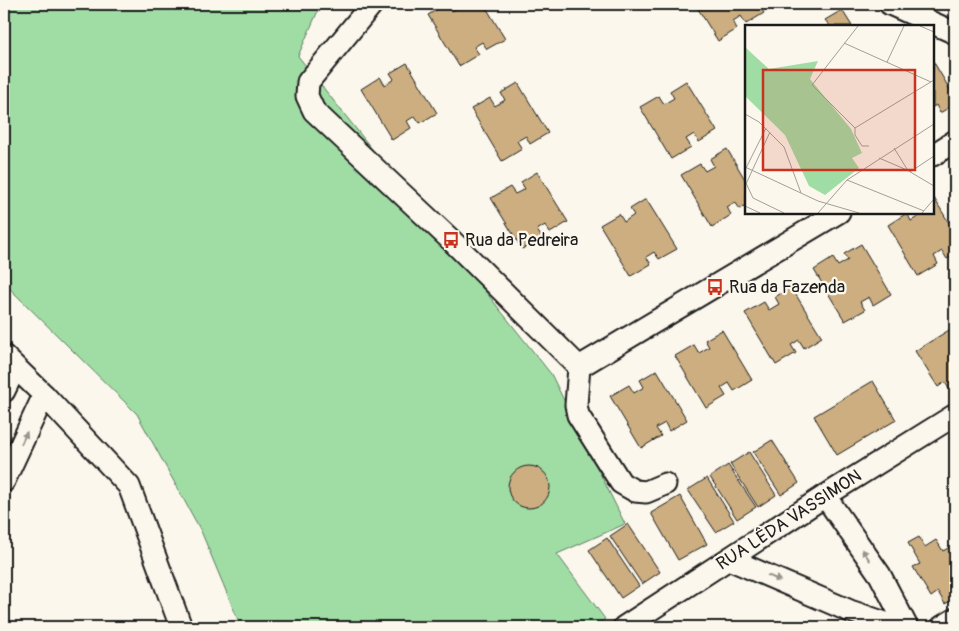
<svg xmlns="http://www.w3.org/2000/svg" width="959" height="631" font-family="Pangolin,sans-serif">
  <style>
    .green { fill: #a0dda5; stroke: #5e7c60 }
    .building { fill: #ccae80; stroke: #1c1c1c }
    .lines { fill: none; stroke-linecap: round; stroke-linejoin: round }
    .minor-casing { stroke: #1c1c1c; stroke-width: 25 }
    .minor { stroke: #fbf7ec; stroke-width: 21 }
    .oneway { fill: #97948e }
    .labels { text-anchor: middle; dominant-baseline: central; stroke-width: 4.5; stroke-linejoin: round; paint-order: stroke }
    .poi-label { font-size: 18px; fill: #1c1c1c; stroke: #fbf7ec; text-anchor: start }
    .street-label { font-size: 18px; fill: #1c1c1c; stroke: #fbf7ec }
    .inset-road { fill: none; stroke: #a29f99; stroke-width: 1 }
    .view { fill: #c8321e; fill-opacity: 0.15; stroke: #c8321e; stroke-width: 2.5 }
    .inset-edge { fill: none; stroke: #1c1c1c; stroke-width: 2.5 }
  </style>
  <rect width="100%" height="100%" fill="#fbf7ec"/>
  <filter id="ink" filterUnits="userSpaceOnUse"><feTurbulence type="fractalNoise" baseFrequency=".02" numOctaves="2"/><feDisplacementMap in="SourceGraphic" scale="10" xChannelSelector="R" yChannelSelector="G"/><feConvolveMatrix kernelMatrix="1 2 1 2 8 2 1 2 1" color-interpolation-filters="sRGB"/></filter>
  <g filter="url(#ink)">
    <path class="green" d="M4 4H321L298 56 551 374 625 524 557 554 605 619 595 627H241L201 531 137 414 4 283Z"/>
    <g class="building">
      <path d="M446 4 452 11 462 5 461 4H484L505 39 487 49 482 42 474 47 479 54 459 66 428 15Z"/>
      <path d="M695 4H758L764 13 746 24 741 16 733 21 737 29 718 41Z"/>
      <path d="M842 10 852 26H830L825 20Z"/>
      <path d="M933 61 955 98V104L940 113 936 105 933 107Z"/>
      <path d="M407 63 437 113 420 123 415 116 407 121 411 128 392 140 361 89 380 77 385 85 394 79 390 73Z"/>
      <path d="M686 81 717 131 699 142 694 134 686 139 691 147 671 159 640 107 659 96 664 104 674 98 670 91Z"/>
      <path d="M518 83 548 133 530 144 526 136 517 141 522 149 502 161 471 109 490 98 495 106 505 100 501 93Z"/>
      <path d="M727 149 746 181V205L740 209 735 202 727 207 731 215 712 227 681 175 700 164 705 171 714 166 710 159Z"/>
      <path d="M537 172 568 222 550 233 545 225 537 230 542 238 522 249 491 198 510 187 515 194 525 189 521 182Z"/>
      <path d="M934 198 955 233V254L947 259 942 251 934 256 938 264 918 276 888 225 907 213 911 221 921 215 920 212H933V199Z"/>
      <path d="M646 199 677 249 659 259 654 252 646 257 651 264 631 276 600 225 619 214 624 222 634 215 630 209Z"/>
      <path d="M861 244 891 294 873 305 869 297 860 302 865 310 845 321 814 270 833 258 838 266 848 260 844 254Z"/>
      <path d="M791 287 822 337 804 348 799 340 791 345 796 353 776 365 745 313 764 302 769 310 779 304 775 297Z"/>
      <path d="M954 327 955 330V385L949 389 945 382 938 387 915 351Z"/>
      <path d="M722 330 752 380 734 391 729 383 721 388 726 396 706 408 675 356 694 345 699 353 709 347 705 340Z"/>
      <path d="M657 370 687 420 669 431 665 423 656 428 661 436 641 448 610 396 629 385 634 393 644 387 640 380Z"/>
      <path d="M873 381 896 420 837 455 814 416Z"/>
      <path d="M772 440 799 483 781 495 753 452Z"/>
      <path d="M749 452 776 495 758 507 730 464Z"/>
      <path d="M728 465 756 507 737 519 710 477Z"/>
      <circle cx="529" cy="487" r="21"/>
      <path d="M707 478 734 521 716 532 688 490Z"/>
      <path d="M680 496 707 544 678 560 651 513Z"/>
      <path d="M628 524 660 572 642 584 610 536Z"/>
      <path d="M919 537 925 547 936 540 943 551 955 544V591L953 593 955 598 945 604 938 592 931 597 913 567 920 564 908 543Z"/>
      <path d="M607 538 639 586 621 598 589 550Z"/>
    </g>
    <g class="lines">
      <g class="minor-casing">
        <g id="minor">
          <path d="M372 4 308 82 307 96 314 111 451 240 579 367"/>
          <path d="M890 4 955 33"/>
          <path d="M933 155 955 141"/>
          <path d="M4 356 44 395 129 486 181 627"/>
          <path d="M579 367 839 212"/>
          <path d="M579 367 576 405 578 415 621 483 635 491 646 492 665 484"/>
          <path d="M4 391 15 368"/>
          <path d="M4 481 44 395"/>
          <path d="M825 496 880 575 907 627"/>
          <path d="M729 559 850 611 897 627"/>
          <path d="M624 627 825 496 955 415"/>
          <path d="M942 627 955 619"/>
        </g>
      </g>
      <use href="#minor" class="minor"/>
    </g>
    <defs><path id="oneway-solid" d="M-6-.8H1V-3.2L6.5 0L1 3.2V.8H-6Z" transform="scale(1.25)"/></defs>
    <g class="oneway">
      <use href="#oneway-solid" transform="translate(24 438) rotate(-65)"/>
      <use href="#oneway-solid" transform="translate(866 555) rotate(-125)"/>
      <use href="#oneway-solid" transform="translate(774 578) rotate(24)"/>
    </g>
  </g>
  <defs>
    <g id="bus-bare" transform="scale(1.35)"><path d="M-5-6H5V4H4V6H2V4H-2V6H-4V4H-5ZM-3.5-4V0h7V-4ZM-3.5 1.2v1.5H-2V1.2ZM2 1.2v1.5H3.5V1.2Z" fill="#c8321e" stroke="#fbf7ec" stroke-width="2.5" paint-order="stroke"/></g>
  </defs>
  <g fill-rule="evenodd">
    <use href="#bus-bare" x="451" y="240"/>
    <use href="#bus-bare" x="715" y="287"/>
  </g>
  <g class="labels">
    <g class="poi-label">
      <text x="465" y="240">Rua da Pedreira</text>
      <text x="729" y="287">Rua da Fazenda</text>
    </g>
    <g class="street-label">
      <text transform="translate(789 520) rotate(-33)">RUA LÊDA VASSIMON</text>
    </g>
  </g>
  <g transform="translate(745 25)">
    <rect width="189" height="189" fill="#fbf7ec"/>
    <path d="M0 22 24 44 73 36 65 54 106 104 117 128 107 133 114 143 80 170 64 161 40 110 0 71Z" fill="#a0dda5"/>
    <path class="inset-road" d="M175 1 189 7M99 18 186 57M142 37 159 1M0 89 14 97 39 122 56 168M110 103 67 60 113 1M110 103 189 55M110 103V110L117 121H124M149 123 162 144M134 133 162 145 189 161M0 142 73 176 114 188M0 145 21 103M165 147 189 131M102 155 179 186M1 158 8 173 39 188M1 159 25 107M0 181 15 188M73 188 102 155 189 99M177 188 189 174"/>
    <path class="view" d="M18 45H170V145H18Z"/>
    <rect width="189" height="189" class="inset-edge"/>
  </g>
  <rect width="959" height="631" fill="none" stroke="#fbf7ec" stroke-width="20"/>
  <rect x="10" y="10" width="939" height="611" fill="none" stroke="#1c1c1c" stroke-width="2" filter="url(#ink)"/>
</svg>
